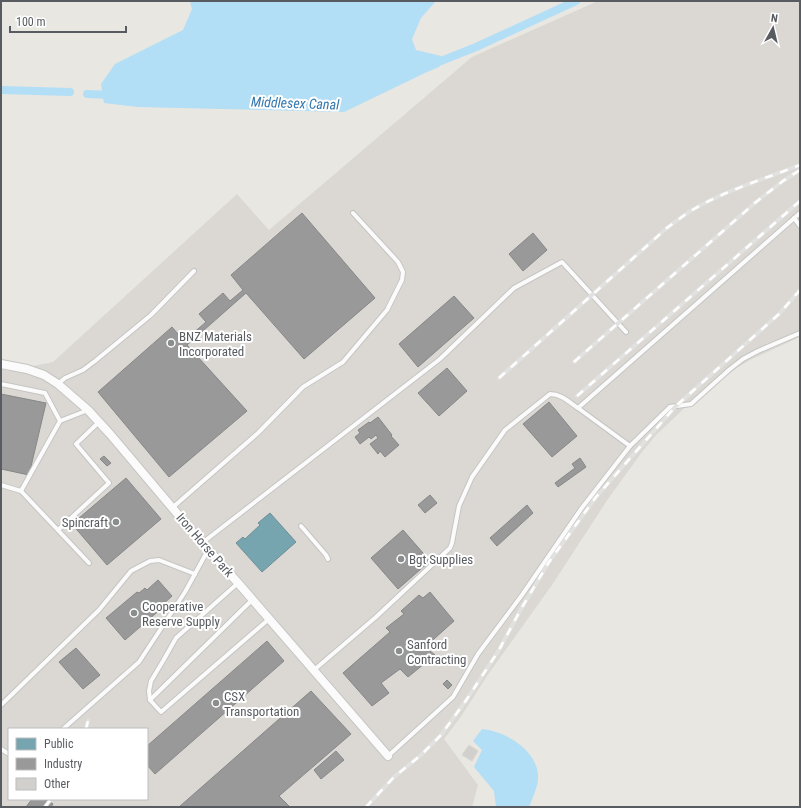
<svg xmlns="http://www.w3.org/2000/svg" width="801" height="808" font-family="'Roboto Condensed',sans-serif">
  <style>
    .industrial { fill: #dbd8d4; fill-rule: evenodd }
    .water { fill: #b2def6 }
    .public { fill: #76a5af; stroke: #6d8f98 }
    .industry { fill: #999; stroke: #868788 }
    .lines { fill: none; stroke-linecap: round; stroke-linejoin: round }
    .canal { stroke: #b2def6; stroke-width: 8 }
    .building { fill: #d1d0cd; stroke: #d8d6d1 }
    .service-casing { stroke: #c5c5c3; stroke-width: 6 }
    .minor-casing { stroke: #c5c5c3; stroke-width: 10 }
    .service { stroke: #fcfbfb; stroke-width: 4 }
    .minor { stroke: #fcfbfb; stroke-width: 8 }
    .rail-casing { stroke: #e1e1e0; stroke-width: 4 }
    .rail { stroke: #fff; stroke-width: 2.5; stroke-dasharray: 8; stroke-linecap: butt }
    .poi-dot { fill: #8a8d8e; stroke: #fff; stroke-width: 1.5 }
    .labels { text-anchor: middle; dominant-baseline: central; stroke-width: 4; stroke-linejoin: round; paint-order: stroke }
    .poi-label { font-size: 13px; fill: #585c61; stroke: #fff; text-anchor: start }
    .street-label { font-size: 13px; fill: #585c61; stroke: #fff }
    .water-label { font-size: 14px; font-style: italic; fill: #3376ac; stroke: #fff }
  </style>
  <rect width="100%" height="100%" fill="#e8e7e2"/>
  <path class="industrial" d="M598 1H800V337L750 360 712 382 656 435 642 452 608 499 552 585 487 676 462 715 444 739 478 785 472 807H1V369L8 371 53 362 237 194 269 230 472 57ZM9 729H147V799H9Z"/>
  <g class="water">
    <path d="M190 1H436L421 18 412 39 416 50 441 56 445 59 439 67 427 72 344 112 138 107 104 103 101 84 115 64 183 30 192 9Z"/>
    <path d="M482 729C505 731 535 749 538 774 539 785 533 797 529 807H496L494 791 474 767 482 750 473 741Z"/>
  </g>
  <path class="public" d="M270 513 296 542 262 572 236 543 243 537 245 539 260 525 258 523Z"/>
  <g class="industry">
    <path d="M302 213 375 298 304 359 246 293 187 345 247 411 169 477 98 392 172 327 184 341 206 322 199 314 223 293 230 301 243 290 231 275Z"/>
    <path d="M533 233 547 250 523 271 509 254Z"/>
    <path d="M454 296 474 318 418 367 399 344Z"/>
    <path d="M447 368 467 391 439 416 418 393Z"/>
    <path d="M1 394 46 403 29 475 1 469Z"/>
    <path d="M549 402 577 436 552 457 523 424Z"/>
    <path d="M378 417 392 435 391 436 399 445 385 457 380 451 378 454 370 444 378 438 376 435 371 439 369 437 360 444 355 437 360 433 358 430 369 422 370 423Z"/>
    <path d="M104 456 111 463 107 466 100 459Z"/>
    <path d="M580 458 586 467 558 487 555 483 575 468 572 464Z"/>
    <path d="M126 478 161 519 107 565 72 524Z"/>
    <path d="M430 495 437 503 425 513 418 505Z"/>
    <path d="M527 505 533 513 497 546 490 538Z"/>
    <path d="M403 530 430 561 398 589 371 558Z"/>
    <path d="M158 580 172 596 161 606 162 608 125 640 106 618 137 592 139 593 145 588 147 590Z"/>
    <path d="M430 592 454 621 425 647 435 655 408 677 400 669 381 683 389 693 372 706 343 673 390 632 386 628 404 614 401 611 419 595 423 598Z"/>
    <path d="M267 641 284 661 155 774 147 765V746Z"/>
    <path d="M76 648 100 675 83 689 59 662Z"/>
    <path d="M447 680 452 685 448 689 443 684Z"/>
    <path d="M311 691 351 734 279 796 290 807H179Z"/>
    <path d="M336 751 344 760 321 779 314 770Z"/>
    <path d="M32 799H45L53 804 51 807H26Z"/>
  </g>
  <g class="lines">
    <g class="canal">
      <path d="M436 63 476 47 576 1"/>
      <path d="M1 90 70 92"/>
      <path d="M87 94 112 95"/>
    </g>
  </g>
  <path class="building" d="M469 745 478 751 472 761 462 755Z"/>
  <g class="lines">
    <g class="service-casing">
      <g id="service">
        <path d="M794 218 800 226"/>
        <path d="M1 384 45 393 60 421 21 491 1 485"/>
        <path d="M58 384 65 378 83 370 95 361 151 315 194 271"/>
        <path d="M578 408 630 446"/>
        <path d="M60 421 88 410"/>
        <path d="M21 491 89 563"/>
        <path d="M172 508 258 433 303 387 343 362 387 310 402 280 403 272 398 262 353 213"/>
        <path d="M301 526 326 555 328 559"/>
        <path d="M58 530 109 483 76 444 99 422"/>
        <path d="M202 543 440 359 514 288 562 262 626 332"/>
        <path d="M238 583 176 638 163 661 151 681 149 691 150 700 161 712 269 619"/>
        <path d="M314 670 376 617 450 548 452 543 459 506 472 477 498 440 505 430 550 394C561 394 569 402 578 408L800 213"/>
        <path d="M150 700 252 600"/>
        <path d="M1 705 99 610 131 571 150 561 159 560 195 574"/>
        <path d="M63 729 139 662 185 592 208 550"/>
        <path d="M1 749 9 754"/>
        <path d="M388 756 453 697 478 654 522 595 581 509 630 446 670 407 691 404 730 369 743 359 758 351 800 333"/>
      </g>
    </g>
    <g class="minor-casing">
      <path id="minor" d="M1 364 27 369 44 375 58 384 88 410 110 434 202 543 239 584 388 756"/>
    </g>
    <use href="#service" class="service"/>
    <use href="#minor" class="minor"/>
    <g class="rail-casing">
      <g id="rail">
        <path d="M574 362 756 202 783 181 800 170"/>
        <path d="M499 378 668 227C677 221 685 214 694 209 727 190 764 179 800 165"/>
        <path d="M577 396 800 201"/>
        <path d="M86 729 88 721"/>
        <path d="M45 807 51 799"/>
        <path d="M366 807 394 777 421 755 441 735 467 699 499 650 521 609 549 562 596 497 676 406 779 314 800 290"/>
      </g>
    </g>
    <use href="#rail" class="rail"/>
  </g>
  <g class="poi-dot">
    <circle cx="171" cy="343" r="4"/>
    <circle cx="116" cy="522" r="4"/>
    <circle cx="401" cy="559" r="4"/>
    <circle cx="134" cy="613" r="4"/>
    <circle cx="399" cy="651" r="4"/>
    <circle cx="216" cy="703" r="4"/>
  </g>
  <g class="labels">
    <g class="poi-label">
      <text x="179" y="336">BNZ Materials<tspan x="179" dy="15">Incorporated</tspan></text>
      <text x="108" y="522" text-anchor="end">Spincraft</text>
      <text x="409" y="559">Bgt Supplies</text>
      <text x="142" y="606">Cooperative<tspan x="142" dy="15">Reserve Supply</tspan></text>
      <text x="407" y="644">Sanford<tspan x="407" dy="15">Contracting</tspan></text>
      <text x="224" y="696">CSX<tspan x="224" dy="15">Transportation</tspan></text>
    </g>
    <g class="street-label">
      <text transform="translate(205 545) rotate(49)">Iron Horse Park</text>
    </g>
    <g class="water-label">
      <text transform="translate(295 103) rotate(2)">Middlesex Canal</text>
    </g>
  </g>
  <rect width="801" height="808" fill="none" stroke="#585c61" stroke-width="4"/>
  <rect x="8" y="728" width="140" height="72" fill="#ffffff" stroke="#bcbec0"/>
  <rect x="16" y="738" width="20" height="12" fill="#76a5af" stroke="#bcbec0"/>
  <text x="44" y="748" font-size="12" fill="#585c61">Public</text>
  <rect x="16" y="758" width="20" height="12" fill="#999999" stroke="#bcbec0"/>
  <text x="44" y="768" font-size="12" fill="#585c61">Industry</text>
  <rect x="16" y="778" width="20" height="12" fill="#d1d0cd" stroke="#bcbec0"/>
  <text x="44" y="788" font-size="12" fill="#585c61">Other</text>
  <g transform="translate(773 28) rotate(8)" stroke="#ffffff" stroke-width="3" paint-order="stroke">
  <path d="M0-3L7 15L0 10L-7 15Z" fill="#585c61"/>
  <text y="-6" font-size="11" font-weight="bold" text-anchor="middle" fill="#585c61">N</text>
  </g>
  <path d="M10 26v6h116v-6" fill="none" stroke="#585c61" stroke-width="2"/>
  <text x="16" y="26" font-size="12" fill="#585c61" stroke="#ffffff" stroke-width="3" paint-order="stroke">100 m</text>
</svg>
